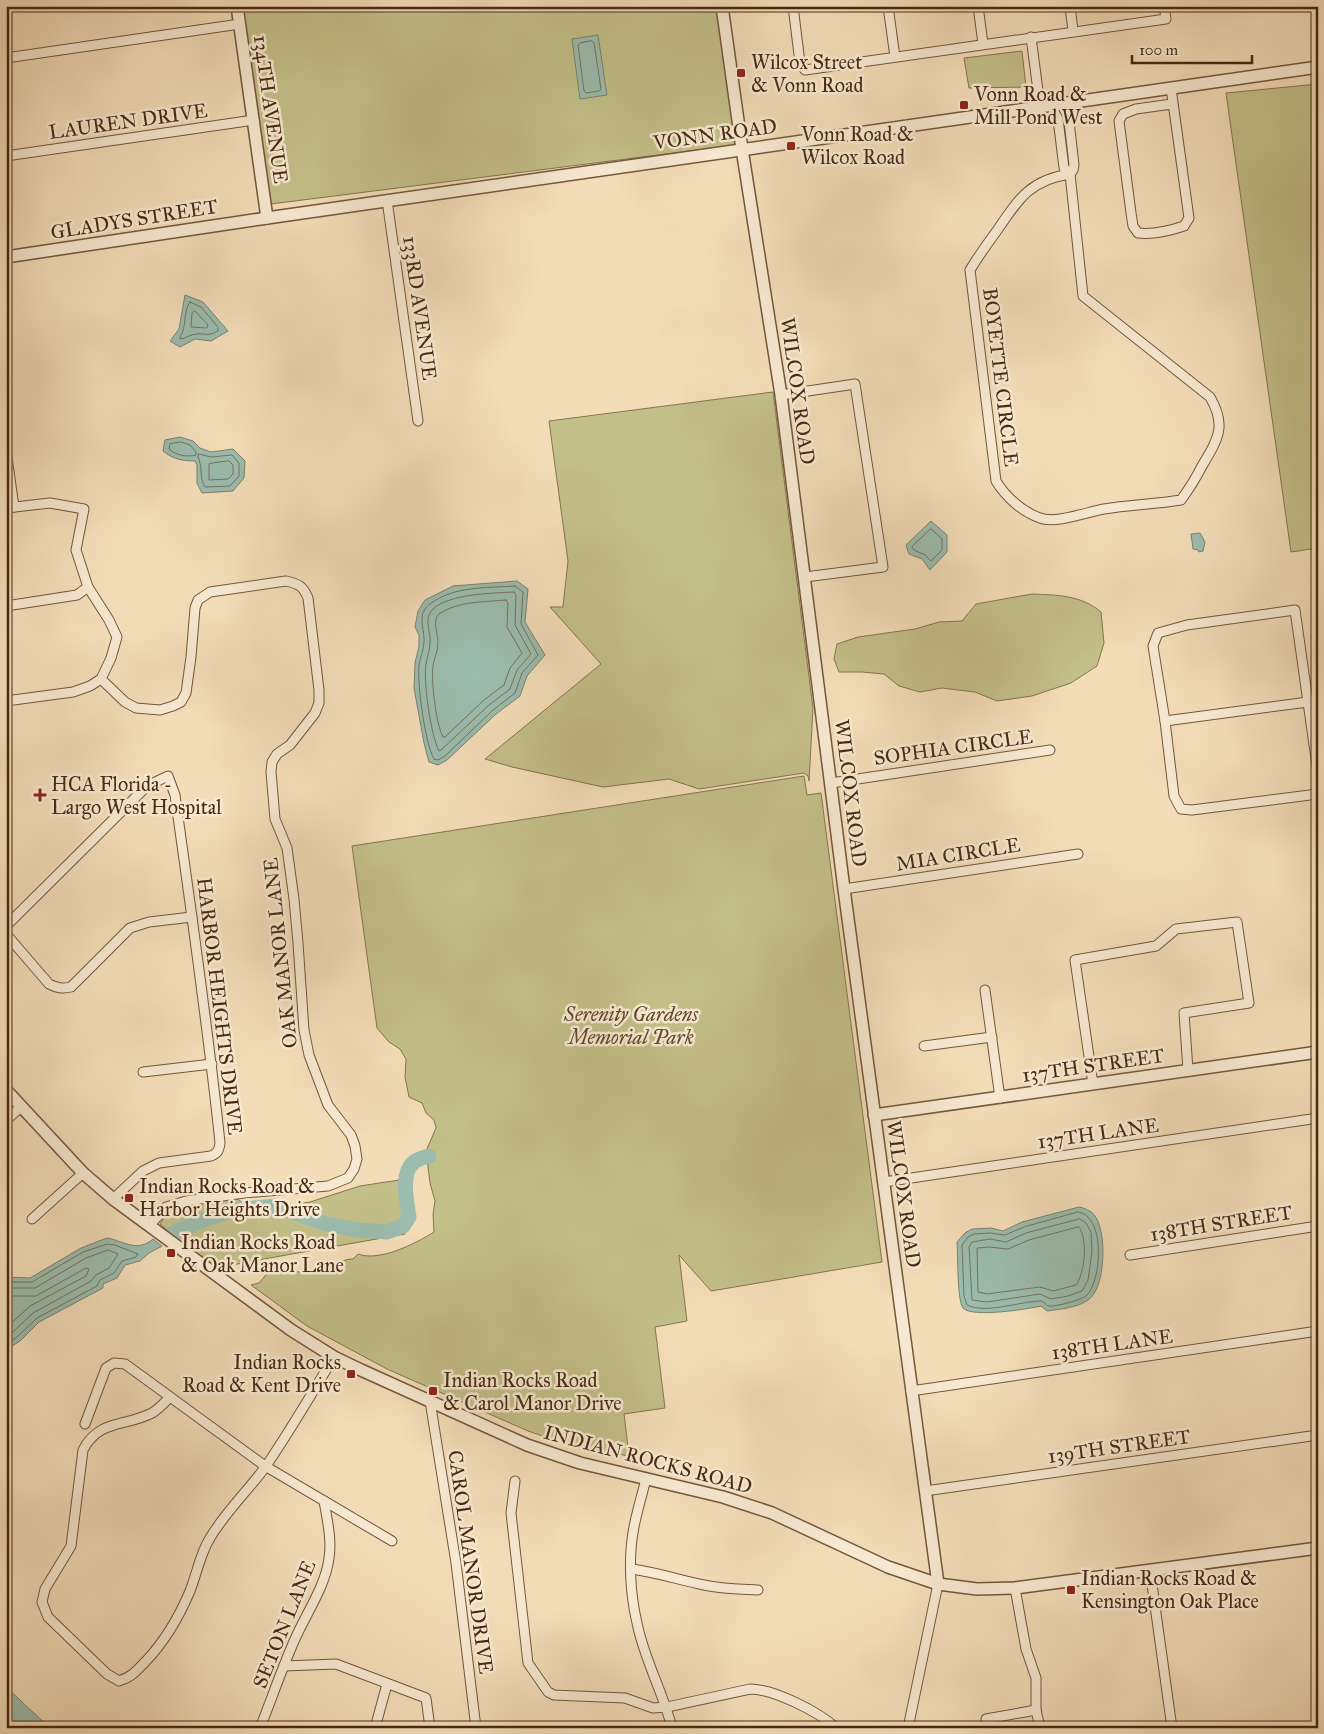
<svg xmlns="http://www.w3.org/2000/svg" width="1324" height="1734" font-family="'IM FELL Great Primer',serif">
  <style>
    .green { fill: #c3bf89; stroke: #86744e }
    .water { fill: #9bbcae; stroke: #7a8170 }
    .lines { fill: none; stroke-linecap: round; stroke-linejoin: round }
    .shore { stroke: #727261; stroke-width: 1 }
    .river { stroke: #9bbcae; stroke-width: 15 }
    .minor-casing { stroke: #74563d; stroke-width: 11 }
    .tertiary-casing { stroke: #74563d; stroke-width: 14 }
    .minor { stroke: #f7e9d1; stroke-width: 9 }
    .tertiary { stroke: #f7e9d1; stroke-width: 11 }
    .poi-dot { fill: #8f2418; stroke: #f7e9d1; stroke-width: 2 }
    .labels { text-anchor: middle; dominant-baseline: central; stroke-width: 5; stroke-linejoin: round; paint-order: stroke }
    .poi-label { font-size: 20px; fill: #492914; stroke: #f7e9d1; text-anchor: start }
    .street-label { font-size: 20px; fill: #492914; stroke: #f7e9d1 }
    .park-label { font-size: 20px; font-style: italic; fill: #61472b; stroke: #f7e9d1 }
  </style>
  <rect width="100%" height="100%" fill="#f3ddb8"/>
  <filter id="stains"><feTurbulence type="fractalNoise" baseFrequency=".004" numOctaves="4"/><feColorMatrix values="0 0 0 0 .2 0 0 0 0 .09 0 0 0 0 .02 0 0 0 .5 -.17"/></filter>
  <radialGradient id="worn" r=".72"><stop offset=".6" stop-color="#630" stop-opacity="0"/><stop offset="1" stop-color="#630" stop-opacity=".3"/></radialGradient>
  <g class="green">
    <path d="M242 6H718L737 145 271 204Z"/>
    <path d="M1022 51 1026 87 969 88 964 58Z"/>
    <path d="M1318 84V548L1291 552 1226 93Z"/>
    <path d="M773 392 813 708 809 781 808 776 804 773 699 789 669 779 603 787 512 767 485 759 601 664 550 607H563L568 561 549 421Z"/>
    <path d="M1032 594C1057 595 1081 595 1101 612L1104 643 1097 666 1071 683 1032 696 997 701 975 692 942 688 920 692 899 686 884 674 862 672H839L834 659 837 644 858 637 915 629 939 622 962 621 976 604Z"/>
    <path d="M804 776 807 795 821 793 882 1262 711 1291 679 1255 687 1321 655 1327 665 1408 624 1414 629 1456 572 1446 528 1431 387 1369 307 1326 251 1285 259 1283 271 1269C290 1271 309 1275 327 1268 337 1265 342 1259 353 1259L358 1254C379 1262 415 1244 434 1232L433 1214 435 1201 430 1183 426 1151 436 1128 434 1120 426 1113 422 1103 409 1097 405 1077 406 1059 400 1049 389 1042 377 1028 352 846Z"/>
    <path d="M399 1180 405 1234 247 1262 218 1268 182 1243 160 1224 170 1210 187 1205 236 1198 249 1207H279L310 1202 360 1186Z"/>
  </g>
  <g class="water">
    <path d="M598 35 607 95 580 99 572 39Z"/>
    <path d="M185 295 203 302 228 331 211 341 195 339 180 347 170 341 179 329Z"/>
    <path d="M180 437 193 441 200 448 211 452 233 449 245 461 244 478 233 491 202 493 197 483V465L195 461C182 461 173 459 163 451L165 440Z"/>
    <path d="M931 521 947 535V552L930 570 922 559 909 554 906 545Z"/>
    <path d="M1200 533 1205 542 1203 551 1199 552 1198 550 1193 549 1191 534Z"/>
    <path d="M517 581 528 589 525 622 545 655 527 676 520 696 496 714 447 760 438 765 429 762 424 743 414 688 415 663 419 646V635L415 627 418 611 425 600 453 586Z"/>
    <path d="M1079 1207C1084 1208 1092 1211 1095 1216 1107 1232 1106 1288 1088 1300 1077 1308 1060 1309 1047 1311L1041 1306C1028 1309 972 1318 963 1308 957 1300 958 1255 957 1242L965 1233 972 1229 991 1228 1003 1231 1022 1222Z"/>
    <path d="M107 1238C124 1241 137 1253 153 1239L162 1246 149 1253 140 1261 125 1265 117 1278 103 1284V1288L39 1322 20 1341 6 1350V1277L30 1278 81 1248Z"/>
    <path d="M6 1687 50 1728H6Z"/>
  </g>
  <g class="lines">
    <g class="shore">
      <path d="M592 41 594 43 601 89 599 91 586 93 584 91 578 45 580 43Z"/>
      <path d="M190 302 201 307 218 327V331C207 337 207 333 197 334 190 334 186 339 180 339V337C187 327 183 311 190 302Z"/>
      <path d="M195 311 208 325 207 328 191 327 192 313Z"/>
      <path d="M181 442 190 445 196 452V455C187 457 177 456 169 449L170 444Z"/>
      <path d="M199 454 211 457 232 455 239 463V476L230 486 205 487C199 478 203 467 198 457Z"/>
      <path d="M229 461 233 465V474L228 479 209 480V464Z"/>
      <path d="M931 529 942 539V550L931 561 925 555 914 550 912 547Z"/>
      <path d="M515 586 523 592 521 624 538 655 522 673 515 693 493 710 445 756 438 760 434 759C425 743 417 684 419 665 420 657 424 650 424 642 425 629 416 614 430 604 453 586 487 588 515 586Z"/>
      <path d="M514 592 516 595 515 625 531 654 517 670 510 689 489 705 441 750 439 751C431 736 423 681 426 664 427 657 430 650 430 642 431 631 423 619 433 609 449 594 492 593 514 592Z"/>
      <path d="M506 600 508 603 507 627 522 653 510 668 504 685 484 700 445 737H443C436 724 431 681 433 666 434 658 438 651 438 643 438 634 432 620 439 614 458 601 484 602 506 600Z"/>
      <path d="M1078 1212C1106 1215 1102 1282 1086 1296 1081 1300 1055 1307 1049 1306 1045 1305 1044 1300 1039 1301 1019 1302 985 1314 967 1305L964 1296 962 1245 968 1237 974 1234 990 1233 1005 1235 1024 1227Z"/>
      <path d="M1080 1219 1086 1223 1091 1232 1092 1252 1088 1280 1082 1291 1068 1296 1051 1299 1040 1294 987 1302 972 1300 969 1247 972 1242 990 1239 1006 1242 1026 1233Z"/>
      <path d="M1079 1227C1088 1239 1085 1273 1076 1285L1053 1291 1040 1287 987 1294 978 1292 977 1248 989 1247 1008 1249 1029 1240Z"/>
      <path d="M6 1282H32L83 1252 107 1244 115 1245 138 1254 136 1257 122 1261 114 1273 100 1280 97 1286 37 1318 17 1337 6 1344"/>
      <path d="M6 1288H35L86 1258 108 1250 118 1254 109 1268 96 1275 91 1281 33 1313 13 1332 6 1337"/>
      <path d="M6 1296H36L86 1268 89 1269 86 1276 30 1306 6 1328"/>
    </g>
    <path class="river" d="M173 1233 211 1217 234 1210 276 1206 326 1224 358 1230 387 1232 403 1226 409 1217C407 1202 400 1173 414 1162 418 1159 424 1157 429 1156"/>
    <g class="minor-casing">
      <g id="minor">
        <path d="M793 6 800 63 805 70 1166 19 1164 6"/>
        <path d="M888 6 895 57"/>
        <path d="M978 6 983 44"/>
        <path d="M1070 6 1073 31"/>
        <path d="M1031 37 1040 106"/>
        <path d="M6 58 240 24"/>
        <path d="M1171 88 1189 218 1184 226C1169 231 1154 235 1138 233L1133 226 1131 213 1119 121 1123 114 1136 109 1172 104"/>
        <path d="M1050 104 1058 119 1064 168 1070 174 1073 170 1074 165 1069 121 1070 102"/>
        <path d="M6 156 254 120"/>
        <path d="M1070 174 1083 296 1210 397C1227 426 1218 439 1202 466 1196 478 1189 489 1181 500 1156 504 1130 505 1104 509 1087 512 1056 524 1040 518 1022 512 1005 496 996 481L970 270C978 257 987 244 996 232 1018 200 1029 180 1070 174Z"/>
        <path d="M387 200 418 421"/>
        <path d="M781 395 855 384 883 567 805 577"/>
        <path d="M6 450 14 507"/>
        <path d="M6 508 50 503 84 509 76 550 88 587 109 620 117 637 111 658 101 679 90 686 73 692 6 701"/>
        <path d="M6 606 77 595 88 587"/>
        <path d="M101 679 125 702 136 708 160 710 173 706 181 702 186 693 191 657 195 608 198 600 210 592 286 581C299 584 303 586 308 598L319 690V703L315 713 290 745 277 754 272 762 271 772 275 819 287 848 294 899 298 943 304 1030 309 1055 328 1105 351 1135 355 1146 357 1159 354 1169 348 1178 328 1186 244 1193 186 1201 166 1207 149 1226"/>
        <path d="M1165 721 1308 702"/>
        <path d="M1318 773 1295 610 1187 625 1158 633 1153 646 1165 721 1174 796 1181 809 1192 810 1318 794"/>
        <path d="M831 783 1050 750"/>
        <path d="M844 889 1078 854"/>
        <path d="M6 926 147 786 168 776 175 795C191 911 208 1026 220 1143 219 1150 218 1153 211 1156L159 1163 143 1171 113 1199"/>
        <path d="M6 934 49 984C57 988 62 989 71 987L130 928 149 922 192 917"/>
        <path d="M985 990 1000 1098"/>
        <path d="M924 1046 992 1037"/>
        <path d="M143 1072 212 1064"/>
        <path d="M1093 1084 1075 960 1156 946 1176 929 1237 922 1249 1003 1184 1013 1188 1070"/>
        <path d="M6 1120 21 1107"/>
        <path d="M884 1182 1318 1118"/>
        <path d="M32 1219 83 1173"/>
        <path d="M1130 1255 1318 1226"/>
        <path d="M911 1391 1318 1331"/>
        <path d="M170 1397C165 1402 159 1409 152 1413 125 1427 99 1419 83 1450L71 1546 45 1589 42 1602 48 1617 107 1674 119 1681C132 1677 136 1671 146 1661 165 1641 179 1617 190 1591 197 1573 200 1554 210 1538 226 1511 248 1491 266 1466 290 1431 312 1393 334 1357"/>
        <path d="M430 1401 456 1563 476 1728"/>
        <path d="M85 1424 106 1368 114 1363 125 1364 265 1466 392 1541"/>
        <path d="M646 1479C642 1495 637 1511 634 1527 628 1557 630 1593 637 1623 644 1659 663 1692 672 1728"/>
        <path d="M515 1481 511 1513 528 1663 548 1692 554 1695 625 1698 653 1708 667 1707 750 1689C773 1689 818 1711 836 1728"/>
        <path d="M925 1491 1318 1435"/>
        <path d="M631 1569C656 1572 679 1580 704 1585 722 1589 740 1589 758 1590"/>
        <path d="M1150 1570 1172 1728"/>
        <path d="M1015 1588 1026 1649 1036 1678V1710L1040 1728"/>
        <path d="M284 1666 336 1664 426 1698 430 1728"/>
        <path d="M986 1719 1036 1710"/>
        <path d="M260 1728C272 1698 282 1668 295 1639 306 1614 326 1585 329 1558 332 1540 327 1519 324 1501"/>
        <path d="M375 1728 387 1684"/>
        <path d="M908 1728 938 1584"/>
      </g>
    </g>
    <g class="tertiary-casing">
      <g id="tertiary">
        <path d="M237 6 267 218"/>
        <path d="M722 6 742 149 781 395 844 889 938 1584"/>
        <path d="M6 257 267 218 1318 67"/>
        <path d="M6 1090 83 1173 113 1199 291 1330 334 1357 361 1370 527 1445 580 1463 723 1497 772 1513 888 1567 938 1584 977 1589 1015 1588 1318 1548"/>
        <path d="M874 1115 1318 1052"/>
      </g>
    </g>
    <use href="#minor" class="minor"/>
    <use href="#tertiary" class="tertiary"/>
  </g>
  <g class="poi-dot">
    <rect x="736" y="68" width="10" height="10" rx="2.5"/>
    <rect x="959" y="100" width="10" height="10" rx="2.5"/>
    <rect x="786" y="141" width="10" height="10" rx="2.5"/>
    <path d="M37.5 787.5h5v5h5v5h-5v5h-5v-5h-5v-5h5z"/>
    <rect x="124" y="1193" width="10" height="10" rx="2.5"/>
    <rect x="166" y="1248" width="10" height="10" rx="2.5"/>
    <rect x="346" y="1369" width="10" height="10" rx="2.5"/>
    <rect x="428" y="1386" width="10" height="10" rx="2.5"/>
    <rect x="1066" y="1585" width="10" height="10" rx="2.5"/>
  </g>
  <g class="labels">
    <g class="poi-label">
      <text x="751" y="62">Wilcox Street<tspan x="751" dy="23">&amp; Vonn Road</tspan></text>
      <text x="974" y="94">Vonn Road &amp;<tspan x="974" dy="23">Mill Pond West</tspan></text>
      <text x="801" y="134">Vonn Road &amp;<tspan x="801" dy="23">Wilcox Road</tspan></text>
      <text x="51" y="784">HCA Florida -<tspan x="51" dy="23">Largo West Hospital</tspan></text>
      <text x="139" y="1186">Indian Rocks Road &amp;<tspan x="139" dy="23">Harbor Heights Drive</tspan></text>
      <text x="181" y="1242">Indian Rocks Road<tspan x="181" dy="23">&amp; Oak Manor Lane</tspan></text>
      <text x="341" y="1362" text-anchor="end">Indian Rocks<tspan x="341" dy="23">Road &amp; Kent Drive</tspan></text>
      <text x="443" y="1380">Indian Rocks Road<tspan x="443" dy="23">&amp; Carol Manor Drive</tspan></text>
      <text x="1081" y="1578">Indian Rocks Road &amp;<tspan x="1081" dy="23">Kensington Oak Place</tspan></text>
    </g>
    <g class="street-label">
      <text transform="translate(271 109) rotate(82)">134TH AVENUE</text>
      <text transform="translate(128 121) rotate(-8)">LAUREN DRIVE</text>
      <text transform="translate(715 134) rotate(-8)">VONN ROAD</text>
      <text transform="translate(134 219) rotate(-9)">GLADYS STREET</text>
      <text transform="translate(420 308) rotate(82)">133RD AVENUE</text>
      <text transform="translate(1001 377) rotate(83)">BOYETTE CIRCLE</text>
      <text transform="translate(798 391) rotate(82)">WILCOX ROAD</text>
      <text transform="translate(953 747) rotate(-8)">SOPHIA CIRCLE</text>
      <text transform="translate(851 793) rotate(83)">WILCOX ROAD</text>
      <text transform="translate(958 854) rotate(-9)">MIA CIRCLE</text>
      <text transform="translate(280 953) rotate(-96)">OAK MANOR LANE</text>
      <text transform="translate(220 1006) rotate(83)">HARBOR HEIGHTS DRIVE</text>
      <text transform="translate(1093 1065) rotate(-8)">137TH STREET</text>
      <text transform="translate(1098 1133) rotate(-8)">137TH LANE</text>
      <text transform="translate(904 1194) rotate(82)">WILCOX ROAD</text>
      <text transform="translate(1221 1223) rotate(-9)">138TH STREET</text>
      <text transform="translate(1112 1344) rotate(-8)">138TH LANE</text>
      <text transform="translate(1119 1446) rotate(-8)">139TH STREET</text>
      <text transform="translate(648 1459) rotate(15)">INDIAN ROCKS ROAD</text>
      <text transform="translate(471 1562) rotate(82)">CAROL MANOR DRIVE</text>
      <text transform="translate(284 1624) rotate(-68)">SETON LANE</text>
    </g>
    <g class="park-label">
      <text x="631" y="1014">Serenity Gardens<tspan x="631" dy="23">Memorial Park</tspan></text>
    </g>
  </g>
  <rect width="1324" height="1734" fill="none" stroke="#f3ddb8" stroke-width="25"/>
  <rect x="8" y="8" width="1309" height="1719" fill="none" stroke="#492914" stroke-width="2.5"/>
  <rect x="12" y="12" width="1299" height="1709" fill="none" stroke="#492914"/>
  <path d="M1132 55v8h120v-8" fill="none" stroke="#492914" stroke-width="2.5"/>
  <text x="1139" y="55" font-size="15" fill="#492914" stroke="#f7e9d1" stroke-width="4" paint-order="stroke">100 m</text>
  <rect width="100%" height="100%" filter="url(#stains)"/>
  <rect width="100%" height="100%" fill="url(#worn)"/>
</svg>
